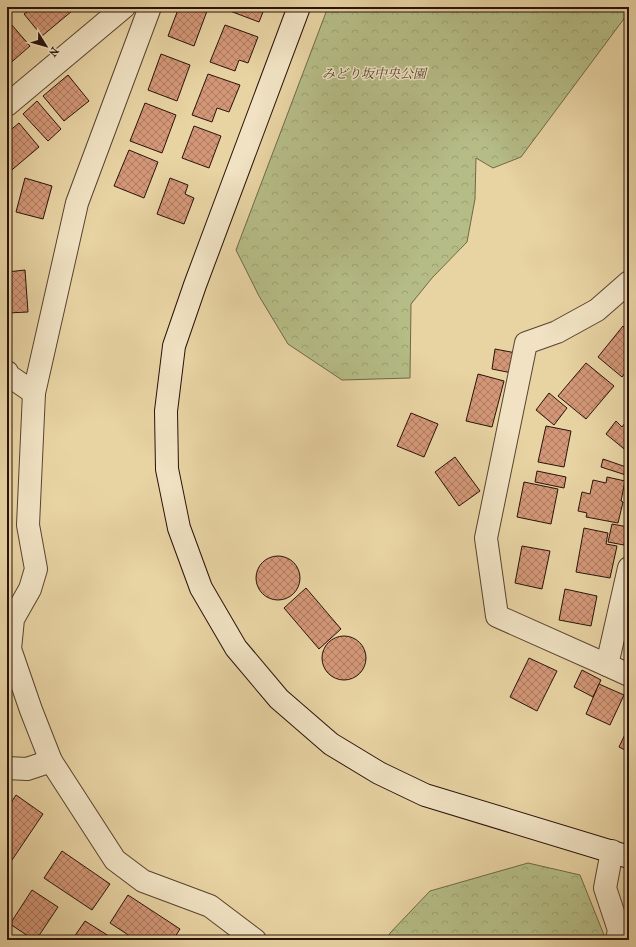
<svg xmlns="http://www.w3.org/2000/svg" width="636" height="947" font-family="'IM FELL French Canon','Noto Serif JP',serif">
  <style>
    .forest { fill: url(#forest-crowns); stroke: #6f6848 }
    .building { fill: url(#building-cross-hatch); stroke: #29130a }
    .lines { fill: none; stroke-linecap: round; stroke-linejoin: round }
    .street-casing { stroke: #594330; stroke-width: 24 }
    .secondary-casing { stroke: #29130a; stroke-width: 24 }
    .street { stroke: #f0e2c3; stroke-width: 22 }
    .secondary { stroke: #f0e2c3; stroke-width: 22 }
    .labels { text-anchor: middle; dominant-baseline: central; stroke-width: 3; stroke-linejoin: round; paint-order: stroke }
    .park-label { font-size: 13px; font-style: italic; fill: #53462f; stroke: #f0e2c3 }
  </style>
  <defs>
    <pattern id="forest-crowns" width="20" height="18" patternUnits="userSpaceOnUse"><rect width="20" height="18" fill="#b5bc86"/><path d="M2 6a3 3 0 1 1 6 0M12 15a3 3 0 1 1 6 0" fill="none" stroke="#9ca172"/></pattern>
    <pattern id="building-cross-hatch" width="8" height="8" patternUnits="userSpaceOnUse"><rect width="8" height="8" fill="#d39777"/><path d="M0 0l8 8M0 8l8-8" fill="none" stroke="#ab7a60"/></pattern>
  </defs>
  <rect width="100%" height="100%" fill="#e8d3a3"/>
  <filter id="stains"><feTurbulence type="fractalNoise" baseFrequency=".005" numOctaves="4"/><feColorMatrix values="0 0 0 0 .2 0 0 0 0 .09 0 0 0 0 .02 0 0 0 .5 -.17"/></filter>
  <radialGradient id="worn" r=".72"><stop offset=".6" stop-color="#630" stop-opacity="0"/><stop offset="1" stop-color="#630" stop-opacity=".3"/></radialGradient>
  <g class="forest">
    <path d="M328 7H629V12L521 157 493 168 476 158 475 199 467 242 432 278 411 304 410 378 342 380 288 344 259 296 236 250Z"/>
    <path d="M528 863 580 875 604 935 603 940H388L390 933 430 891Z"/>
  </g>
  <g class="building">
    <path d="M33 7H68L72 11 42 36 24 14Z"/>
    <path d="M179 7H197L207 11 194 46 168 36Z"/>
    <path d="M232 7H265L259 22 230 11Z"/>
    <path d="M11 24 30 46 7 66V27Z"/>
    <path d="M225 25 258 37 248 63 239 60 235 71 210 62Z"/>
    <path d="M161 54 190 65 177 101 148 90Z"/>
    <path d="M208 74 240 85 229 112 217 108 212 122 192 115Z"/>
    <path d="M68 75 89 101 64 121 43 96Z"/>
    <path d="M37 101 61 129 48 141 23 114Z"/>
    <path d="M145 103 176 115 162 153 130 141Z"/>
    <path d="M19 123 39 147 7 174V133Z"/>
    <path d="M194 126 221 136 209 168 182 158Z"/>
    <path d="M129 150 158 162 144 198 114 186Z"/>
    <path d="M25 178 52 186 43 219 16 212Z"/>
    <path d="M170 178 188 185 185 194 194 198 184 224 157 214Z"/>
    <path d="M25 270 28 312 7 313V272Z"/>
    <path d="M623 326 629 331V368L622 377 598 357Z"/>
    <path d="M495 349 516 353 512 373 492 369Z"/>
    <path d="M586 363 614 386 586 419 558 396Z"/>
    <path d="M478 374 504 381 492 427 466 421Z"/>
    <path d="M549 393 567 408 554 425 536 410Z"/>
    <path d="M411 413 438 424 424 457 397 446Z"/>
    <path d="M7 415 12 426 7 428Z"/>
    <path d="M629 418V453L606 434 616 421 622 427Z"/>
    <path d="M546 426 571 431 564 467 538 462Z"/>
    <path d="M455 457 480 491 459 506 435 472Z"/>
    <path d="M603 459 629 468V476L601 467Z"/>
    <path d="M537 471 566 477 564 488 535 482Z"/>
    <path d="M607 477 625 481 621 501 623 502 618 523 586 517 587 513 578 511 582 492 590 494 593 480 606 483Z"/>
    <path d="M524 482 558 489 551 524 517 517Z"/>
    <path d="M612 524 628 527 624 545 608 542Z"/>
    <path d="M584 528 608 533 606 544 617 546 610 578 576 572Z"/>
    <path d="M522 546 550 551 542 589 515 583Z"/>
    <circle cx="278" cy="578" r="22"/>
    <path d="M306 588 341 629 319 649 284 608Z"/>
    <path d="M565 589 597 596 591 626 559 620Z"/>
    <circle cx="344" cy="658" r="22"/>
    <path d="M529 658 557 671 537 711 510 697Z"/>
    <path d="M582 670 601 680 593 697 574 687Z"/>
    <path d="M599 684 624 695 610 725 586 714Z"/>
    <path d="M7 711H10L8 743H7Z"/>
    <path d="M629 726V752L619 747Z"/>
    <path d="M16 795 43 814 12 860 7 856V809Z"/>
    <path d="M62 851 110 884 92 910 44 878Z"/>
    <path d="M32 890 58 907 36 940H34L10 924Z"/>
    <path d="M128 895 180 929 173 940H136L110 923Z"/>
    <path d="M85 921 112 938 111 940H72Z"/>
  </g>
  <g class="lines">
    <g class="street-casing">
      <g id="street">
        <path d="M150 7 77 203 34 393 28 525 36 569 30 589 13 619 10 649 31 710 51 761 115 860 143 881 210 906 255 940"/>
        <path d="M7 105 124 7"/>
        <path d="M7 372 8 375 34 393"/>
        <path d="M629 568 607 665 629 675"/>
        <path d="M607 665 497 616 486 538 526 343 557 332 597 310 629 282"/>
        <path d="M7 768 27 769 51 761"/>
        <path d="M612 851 605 888 619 930 617 940"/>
      </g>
    </g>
    <g class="secondary-casing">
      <path id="secondary" d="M299 7 195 285 174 346 166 411 167 469 179 528 201 588 236 648 279 699 331 744 379 773 425 795 629 857"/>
    </g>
    <use href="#street" class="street"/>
    <use href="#secondary" class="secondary"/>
  </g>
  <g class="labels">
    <g class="park-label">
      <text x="374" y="73">みどり坂中央公園</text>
    </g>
  </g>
  <rect width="636" height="947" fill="none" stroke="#e8d3a3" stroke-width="24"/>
  <rect x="8" y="8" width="620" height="931" fill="none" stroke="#29130a" stroke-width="2"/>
  <rect x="12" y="12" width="612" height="923" fill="none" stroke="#29130a"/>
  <g transform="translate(46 46) rotate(127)" stroke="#f0e2c3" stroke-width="3" paint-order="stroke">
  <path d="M0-3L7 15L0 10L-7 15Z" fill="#29130a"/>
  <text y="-6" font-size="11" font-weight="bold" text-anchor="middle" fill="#29130a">N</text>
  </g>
  <rect width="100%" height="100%" filter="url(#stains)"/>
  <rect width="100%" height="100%" fill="url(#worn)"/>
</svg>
